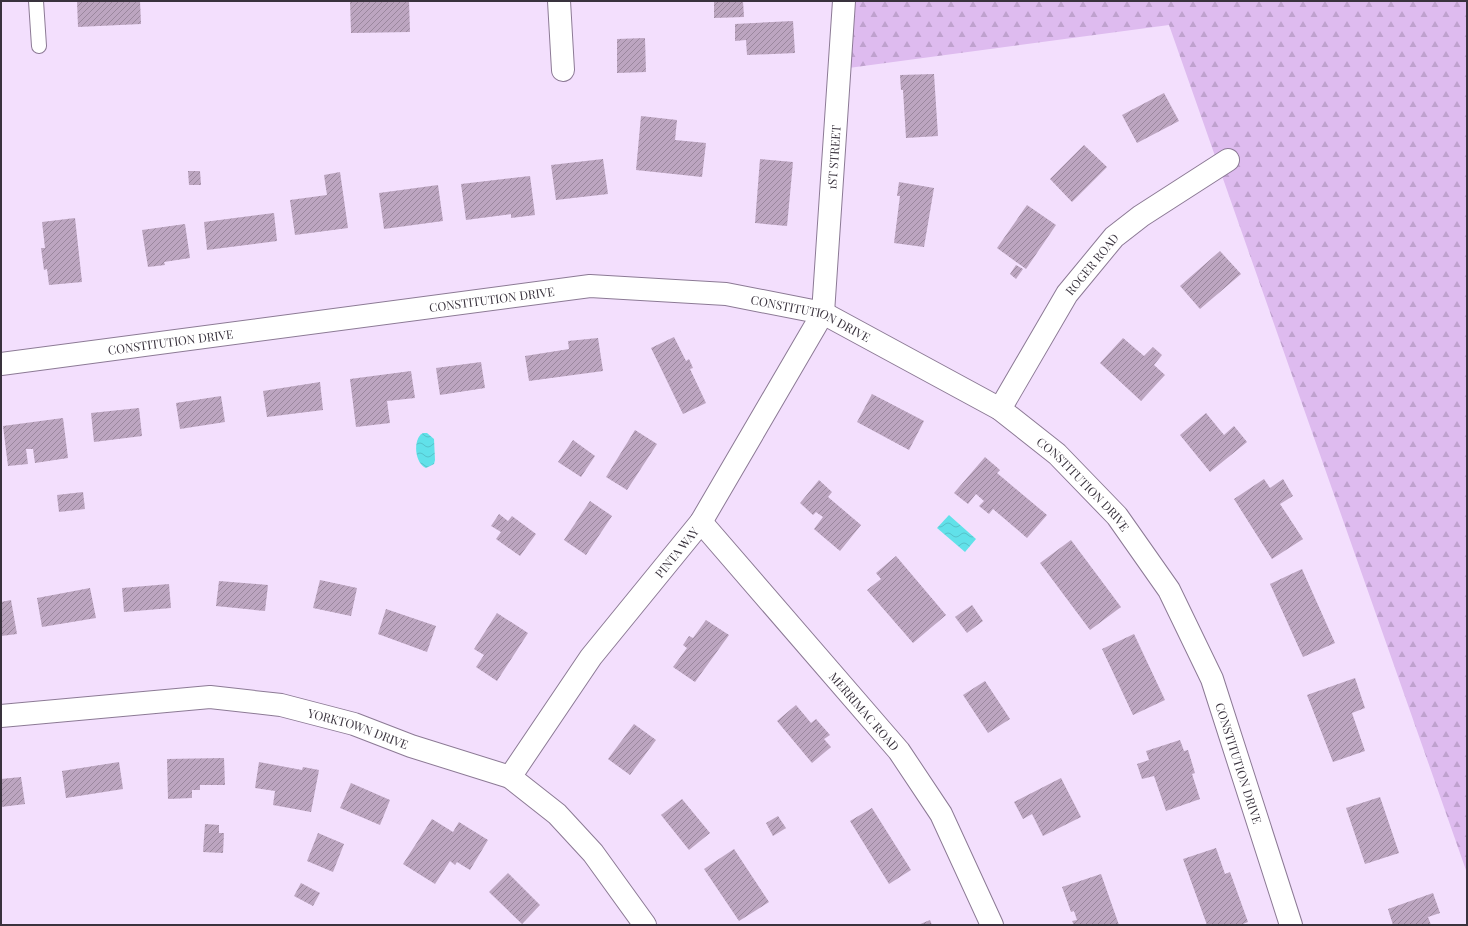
<svg xmlns="http://www.w3.org/2000/svg" width="1468" height="926" font-family="'Playfair Display',serif">
  <style>
    .forest { fill: url(#forest-firs) }
    .water { fill: url(#water-waves) }
    .building { fill: url(#building-hatch) }
    .lines { fill: none; stroke-linecap: round; stroke-linejoin: round }
    .lane-casing { stroke: #8c7a95; stroke-width: 16 }
    .street-casing { stroke: #8c7a95; stroke-width: 24 }
    .lane { stroke: #fff; stroke-width: 14 }
    .street { stroke: #fff; stroke-width: 22 }
    .labels { text-anchor: middle; dominant-baseline: central; stroke-width: 3.5; stroke-linejoin: round; paint-order: stroke }
    .street-label { font-size: 12px; fill: #39323d; stroke: #fff }
  </style>
  <defs>
    <pattern id="forest-firs" width="22" height="20" patternUnits="userSpaceOnUse"><rect width="22" height="20" fill="#debbef"/><path d="M5 1l3.5 6h-7zM16 11l3.5 6h-7z" fill="#bfa1ce"/></pattern>
    <pattern id="water-waves" width="16" height="10" patternUnits="userSpaceOnUse"><rect width="16" height="10" fill="#61e1e9"/><path d="M0 5q4-4 8 0t8 0" fill="none" stroke="#55c2c9"/></pattern>
    <pattern id="building-hatch" width="6" height="6" patternUnits="userSpaceOnUse"><rect width="6" height="6" fill="#bca5c0"/><path d="M-1 1l2-2M0 6l6-6M5 7l2-2" fill="none" stroke="#9a879d"/></pattern>
  </defs>
  <rect width="100%" height="100%" fill="#f3dffd"/>
  <path class="forest" d="M855 1H1467V873L1169 25 841 69Z"/>
  <g class="water">
    <path d="M423 433H427L434 439 435 460 434 464 426 468C415 464 412 439 423 433Z"/>
    <path d="M949 515 976 539 965 552 937 528Z"/>
  </g>
  <g class="building">
    <path d="M77 1H140L141 24 78 27Z"/>
    <path d="M350 1H409L410 32 351 33Z"/>
    <path d="M714 1H743L744 17 714 18Z"/>
    <path d="M793 21 795 53 747 55 746 40 735 41V24Z"/>
    <path d="M645 38 646 72 617 73V39Z"/>
    <path d="M934 74 938 136 906 138 903 90H901L900 75Z"/>
    <path d="M1164 93 1179 121 1137 143 1122 115Z"/>
    <path d="M641 116 677 120 675 140 706 143 702 177 636 170Z"/>
    <path d="M1084 145 1107 167 1072 202 1050 179Z"/>
    <path d="M603 159 608 194 556 200 551 165Z"/>
    <path d="M760 159 793 162 787 226 755 223Z"/>
    <path d="M188 171H200L201 185H189Z"/>
    <path d="M340 172 348 228 295 235 290 200 327 195 324 175Z"/>
    <path d="M530 176 535 215 511 218V214L466 220 461 184Z"/>
    <path d="M899 182 934 188 924 247 894 243 900 196H897Z"/>
    <path d="M438 185 443 221 384 229 379 193Z"/>
    <path d="M1027 205 1056 225 1026 269 997 248Z"/>
    <path d="M274 213 277 241 207 250 204 222Z"/>
    <path d="M75 218 82 282 49 285 47 269 44 270 41 248H45L42 222Z"/>
    <path d="M185 224 190 258 164 262 165 265 148 267 142 230Z"/>
    <path d="M1220 251 1241 274 1200 309 1180 286Z"/>
    <path d="M1016 265 1023 269 1016 279 1010 274Z"/>
    <path d="M674 337 686 361 689 359 693 368 690 369 706 403 683 414 651 348Z"/>
    <path d="M598 338 603 371 529 381 525 356 569 349 568 341Z"/>
    <path d="M1123 338 1144 356 1153 347 1162 355 1154 365 1165 375 1141 401 1100 363Z"/>
    <path d="M481 362 485 388 440 395 436 368Z"/>
    <path d="M411 371 415 398 387 401 390 423 356 427 350 379Z"/>
    <path d="M320 382 323 410 267 417 263 391Z"/>
    <path d="M872 394 924 421 909 450 857 422Z"/>
    <path d="M221 396 225 422 180 429 176 403Z"/>
    <path d="M139 408 142 436 94 442 91 413Z"/>
    <path d="M1206 413 1224 435 1234 426 1247 442 1210 472 1180 435Z"/>
    <path d="M63 418 68 458 35 463 33 449H26L28 464 8 466 3 426Z"/>
    <path d="M635 430 657 444 627 490 606 477Z"/>
    <path d="M573 440 595 456 581 477 558 462Z"/>
    <path d="M985 457 1000 470 997 473 1047 515 1027 538 993 509 989 514 979 506 984 501 976 494 968 504 954 493Z"/>
    <path d="M1264 479 1270 488 1283 479 1293 496 1280 504 1303 539 1272 559 1234 499Z"/>
    <path d="M819 480 832 492 828 497 861 525 840 551 814 529 823 517 816 512 813 515 800 503Z"/>
    <path d="M83 492 85 509 59 512 57 495Z"/>
    <path d="M590 501 612 516 586 555 564 540Z"/>
    <path d="M499 514 508 521 512 516 536 534 520 556 496 539 501 532 491 526Z"/>
    <path d="M1071 540 1121 607 1090 630 1040 563Z"/>
    <path d="M896 556 946 615 913 643 867 590 881 579 876 573Z"/>
    <path d="M1302 569 1335 643 1303 657 1270 584Z"/>
    <path d="M320 580 357 588 351 616 313 608Z"/>
    <path d="M219 581 268 585 265 611 216 606Z"/>
    <path d="M169 584 171 608 124 612 122 588Z"/>
    <path d="M90 588 96 618 42 627 37 598Z"/>
    <path d="M11 600 17 634 1 636V602Z"/>
    <path d="M972 605 983 621 967 633 955 617Z"/>
    <path d="M386 609 436 626 427 652 378 634Z"/>
    <path d="M497 613 528 633 497 681 476 667 484 655 474 649Z"/>
    <path d="M706 620 729 635 695 682 673 667 687 648 683 645 689 636 693 638Z"/>
    <path d="M1134 634 1165 700 1133 715 1102 649Z"/>
    <path d="M1355 678 1365 708 1352 713 1365 751 1333 762 1307 695Z"/>
    <path d="M985 681 1010 719 988 733 963 695Z"/>
    <path d="M796 705 811 723 816 719 830 735 824 739 831 747 812 763 777 721Z"/>
    <path d="M634 724 656 740 630 775 608 759Z"/>
    <path d="M1180 740 1184 751 1188 750 1195 773 1192 774 1200 799 1166 811 1154 776 1142 779 1137 764 1149 760 1146 751Z"/>
    <path d="M224 758 225 785H200V790H192V798L168 799 167 759Z"/>
    <path d="M119 762 123 789 66 798 62 771Z"/>
    <path d="M259 762 302 770 303 767 319 770 311 812 273 805 275 791 255 788Z"/>
    <path d="M21 777 25 804 1 807V779Z"/>
    <path d="M1061 778 1081 817 1043 836 1032 814 1023 819 1014 802Z"/>
    <path d="M351 783 390 800 380 825 340 808Z"/>
    <path d="M1380 797 1399 853 1365 864 1346 808Z"/>
    <path d="M682 799 710 833 689 850 661 815Z"/>
    <path d="M872 808 911 870 889 884 850 821Z"/>
    <path d="M778 816 786 828 773 836 766 823Z"/>
    <path d="M432 819 453 832 459 822 488 840 470 870 457 862 455 865 450 861 435 884 403 864Z"/>
    <path d="M205 824 219 825V833H224L223 853 203 852Z"/>
    <path d="M318 833 344 844 333 872 307 861Z"/>
    <path d="M1216 848 1225 874 1230 872 1248 922 1240 925H1207L1183 859Z"/>
    <path d="M734 849 769 902 739 921 704 869Z"/>
    <path d="M508 873 540 905 522 924 489 892Z"/>
    <path d="M1101 874 1119 925H1074L1072 921 1077 920 1074 911 1071 912 1062 887Z"/>
    <path d="M301 883 320 893 313 906 294 896Z"/>
    <path d="M1433 893 1440 913 1428 917 1431 925H1393L1388 909Z"/>
    <path d="M930 920 932 925H918Z"/>
  </g>
  <g class="lines">
    <g class="lane-casing">
      <path id="lane" d="M36 1 39 46"/>
    </g>
    <g class="street-casing">
      <g id="street">
        <path d="M559 1 563 70"/>
        <path id="s1" d="M1 364 590 286 726 294 823 313 1000 409 1057 454 1117 516 1169 590 1212 679 1291 925"/>
        <path id="s2" d="M1000 409 1067 294 1114 237 1141 216 1228 160"/>
        <path id="s3" d="M701 522 899 751 941 814 992 925"/>
        <path id="s4" d="M1 716 210 697 281 705 354 724 411 746 510 777 557 814 593 853 645 925"/>
        <path id="s5" d="M510 777 591 657 701 522 823 313 844 1"/>
      </g>
    </g>
    <use href="#lane" class="lane"/>
    <use href="#street" class="street"/>
  </g>
  <g class="labels">
    <g class="street-label">
      <text stroke="none"><textPath href="#s5" startOffset="717">1ST STREET</textPath></text>
      <text stroke="none"><textPath href="#s2" startOffset="172">ROGER ROAD</textPath></text>
      <text stroke="none"><textPath href="#s1" startOffset="495">CONSTITUTION DRIVE</textPath></text>
      <text stroke="none"><textPath href="#s1" startOffset="819">CONSTITUTION DRIVE</textPath></text>
      <text stroke="none"><textPath href="#s1" startOffset="171">CONSTITUTION DRIVE</textPath></text>
      <text stroke="none"><textPath href="#s1" startOffset="1143">CONSTITUTION DRIVE</textPath></text>
      <text stroke="none"><textPath href="#s5" startOffset="280">PINTA WAY</textPath></text>
      <text stroke="none"><textPath href="#s3" startOffset="250">MERRIMAC ROAD</textPath></text>
      <text stroke="none"><textPath href="#s4" startOffset="362">YORKTOWN DRIVE</textPath></text>
      <text stroke="none"><textPath href="#s1" startOffset="1467">CONSTITUTION DRIVE</textPath></text>
    </g>
  </g>
  <rect width="1468" height="926" fill="none" stroke="#39323d" stroke-width="4"/>
</svg>
